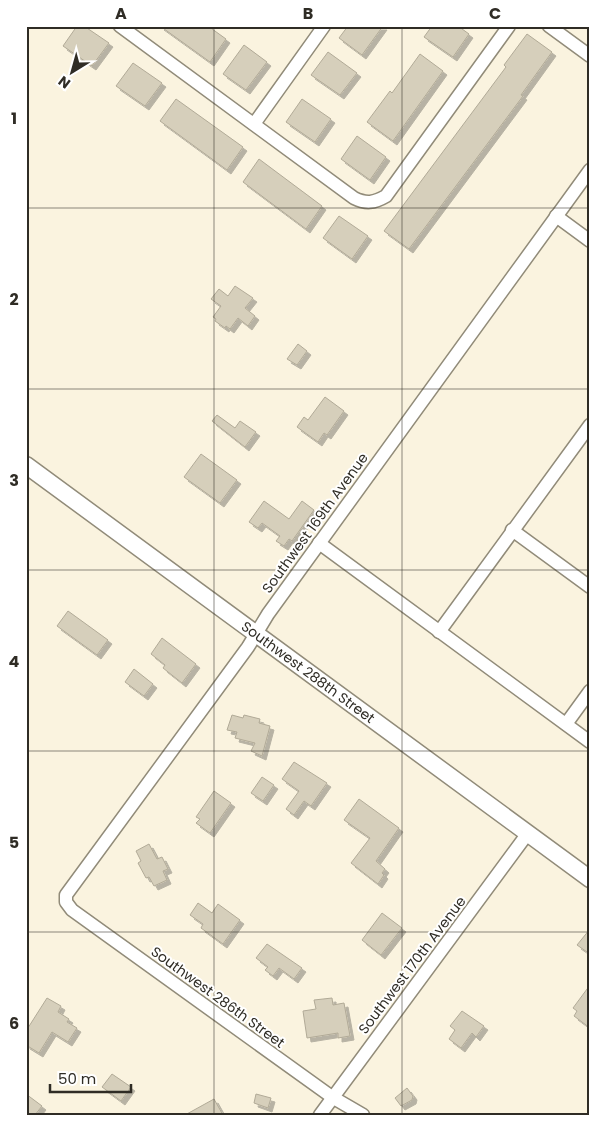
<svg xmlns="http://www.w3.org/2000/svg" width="616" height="1141" font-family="Poppins,sans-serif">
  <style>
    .building { fill: #d6cfbb; stroke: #b1aa97; filter: url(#shadow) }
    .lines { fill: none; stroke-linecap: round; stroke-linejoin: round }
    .minor-casing { stroke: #918b79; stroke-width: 15 }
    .tertiary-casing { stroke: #918b79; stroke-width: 19 }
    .minor { stroke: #fff; stroke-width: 12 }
    .tertiary { stroke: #fff; stroke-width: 16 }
    .grid { fill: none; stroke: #2f2c25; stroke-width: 1; stroke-opacity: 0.55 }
    .labels { text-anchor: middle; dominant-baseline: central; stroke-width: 4; stroke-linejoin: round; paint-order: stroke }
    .street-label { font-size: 14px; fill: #2f2c25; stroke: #fff }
    .neatline { fill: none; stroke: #2f2c25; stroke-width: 2 }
    .grid-label { font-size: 16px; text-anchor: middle; font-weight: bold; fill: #2f2c25 }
  </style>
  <defs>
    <filter id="shadow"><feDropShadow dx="4" dy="4" stdDeviation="0" flood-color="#0004"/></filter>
  </defs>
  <rect width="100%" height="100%" fill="#faf3df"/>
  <g class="building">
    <path d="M77 26H84L109 43 92 66 63 46Z"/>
    <path d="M160 26H208L226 39 210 62Z"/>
    <path d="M348 26H383L362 55 339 38Z"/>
    <path d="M432 26H458L469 34 453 57 424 37Z"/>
    <path d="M527 34 552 52 521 95 523 96 409 249 384 231 506 67 504 65Z"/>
    <path d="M244 45 267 62 246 90 223 74Z"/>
    <path d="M328 52 357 73 340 95 311 75Z"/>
    <path d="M420 54 443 71 393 141 367 122 390 91 392 93Z"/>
    <path d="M133 63 162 83 145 106 116 86Z"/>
    <path d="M176 99 243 147 227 170 160 121Z"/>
    <path d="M302 99 331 119 315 142 286 122Z"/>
    <path d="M357 136 386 157 370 180 341 159Z"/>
    <path d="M259 159 322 206 306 229 243 182Z"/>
    <path d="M339 216 368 236 352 259 323 238Z"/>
    <path d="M235 286 253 298 245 308 255 316 248 326 238 318 230 329 226 326 225 328 215 321 216 319 213 317 221 306 211 299 219 289 228 296Z"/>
    <path d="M298 344 307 351 297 365 287 359Z"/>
    <path d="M325 397 344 411 327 435 324 433 318 442 297 427 304 417 308 420Z"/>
    <path d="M217 415 235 428 240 421 256 432 245 447 212 421Z"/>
    <path d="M201 454 237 480 220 503 184 477Z"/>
    <path d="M264 501 289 519 302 501 314 510 292 541 289 539 284 546 276 541 280 536 262 523 258 528 249 522Z"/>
    <path d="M68 611 108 640 97 655 57 626Z"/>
    <path d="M162 638 196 664 182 683 163 668 165 665 151 654Z"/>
    <path d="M134 669 153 684 144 696 125 682Z"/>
    <path d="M232 715 243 718 244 715 260 719 259 723 270 726 262 756 251 751 255 743 235 738 237 732 227 730Z"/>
    <path d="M294 762 327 783 311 806 304 801 294 815 286 809 299 791 282 779Z"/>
    <path d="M262 777 274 785 263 801 251 793Z"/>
    <path d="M214 791 231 803 210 833 196 823 200 819 196 817Z"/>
    <path d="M359 799 399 828 376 861 385 869 382 873 384 875 378 884 351 863 370 838 344 820Z"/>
    <path d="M149 844 157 859 162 857 168 869 163 871 167 880 154 886 149 877 146 878 138 863 141 861 136 851Z"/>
    <path d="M198 903 212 913 218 904 240 920 223 944 201 928 203 924 190 915Z"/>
    <path d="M382 913 402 928 381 955 362 940Z"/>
    <path d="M590 929V954L577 945Z"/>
    <path d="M267 944 302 968 294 979 279 968 273 976 265 970 268 967 256 958Z"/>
    <path d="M590 985V1028L574 1016 577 1011 573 1008Z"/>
    <path d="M47 998 61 1006 58 1012 69 1019 67 1022 77 1028 68 1042 52 1032 39 1053 26 1045V1031Z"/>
    <path d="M332 998 333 1005 344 1003 350 1036 338 1038V1033L307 1038 303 1011 316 1009 314 1000Z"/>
    <path d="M462 1011 484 1026 476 1037 472 1033 461 1048 449 1039 455 1030 450 1026Z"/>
    <path d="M112 1074 131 1087 121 1101 102 1087Z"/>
    <path d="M407 1088 413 1096 412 1100 401 1106 395 1098Z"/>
    <path d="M26 1094 42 1106 35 1115H26Z"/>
    <path d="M256 1094 271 1098 268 1108 254 1103Z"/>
    <path d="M214 1099 223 1115H185Z"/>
  </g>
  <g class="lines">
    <g class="minor-casing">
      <g id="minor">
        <path d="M120 26 354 198C366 204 374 203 386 196L509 26"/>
        <path d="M549 26 590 56"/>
        <path d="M254 124 324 26"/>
        <path d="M556 216 590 241"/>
        <path d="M512 530 590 587"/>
        <path d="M319 543 590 742"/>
        <path d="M439 632 590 425"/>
        <path d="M566 724 590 691"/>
        <path d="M320 1115 528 833"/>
        <path d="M363 1115 332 1097 72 910 66 902V895L248 647 268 614 590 170"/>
      </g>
    </g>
    <g class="tertiary-casing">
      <g id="tertiary">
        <path id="s1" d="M26 465 590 879"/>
      </g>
    </g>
    <use href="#minor" class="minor"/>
    <use href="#tertiary" class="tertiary"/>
  </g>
  <path class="grid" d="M214 26V1115M402 26V1115M26 208H590M26 389H590M26 570H590M26 751H590M26 932H590"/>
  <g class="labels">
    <g class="street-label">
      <text transform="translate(315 523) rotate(-54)">Southwest 169th Avenue</text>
      <text stroke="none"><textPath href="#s1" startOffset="350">Southwest 288th Street</textPath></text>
      <text transform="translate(412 965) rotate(-53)">Southwest 170th Avenue</text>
      <text transform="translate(218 997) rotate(36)">Southwest 286th Street</text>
    </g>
  </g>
  <rect width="616" height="1141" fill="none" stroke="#ffffff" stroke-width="55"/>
  <g transform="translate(72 72) rotate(217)" stroke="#ffffff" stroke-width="4" paint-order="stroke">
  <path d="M0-4L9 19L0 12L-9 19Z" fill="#2f2c25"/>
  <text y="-8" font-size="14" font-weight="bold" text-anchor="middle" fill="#2f2c25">N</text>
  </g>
  <path d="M50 1084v8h81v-8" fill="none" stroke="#2f2c25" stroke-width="2.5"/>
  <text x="58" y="1084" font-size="15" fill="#2f2c25" stroke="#ffffff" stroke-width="4" paint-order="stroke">50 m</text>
  <rect x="28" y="28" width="560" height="1086" class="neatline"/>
  <g class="grid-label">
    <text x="121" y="19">A</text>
    <text x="308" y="19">B</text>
    <text x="495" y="19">C</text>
    <text x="14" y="124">1</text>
    <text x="14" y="305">2</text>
    <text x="14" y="486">3</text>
    <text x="14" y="667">4</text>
    <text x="14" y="848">5</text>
    <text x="14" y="1029">6</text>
  </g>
</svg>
